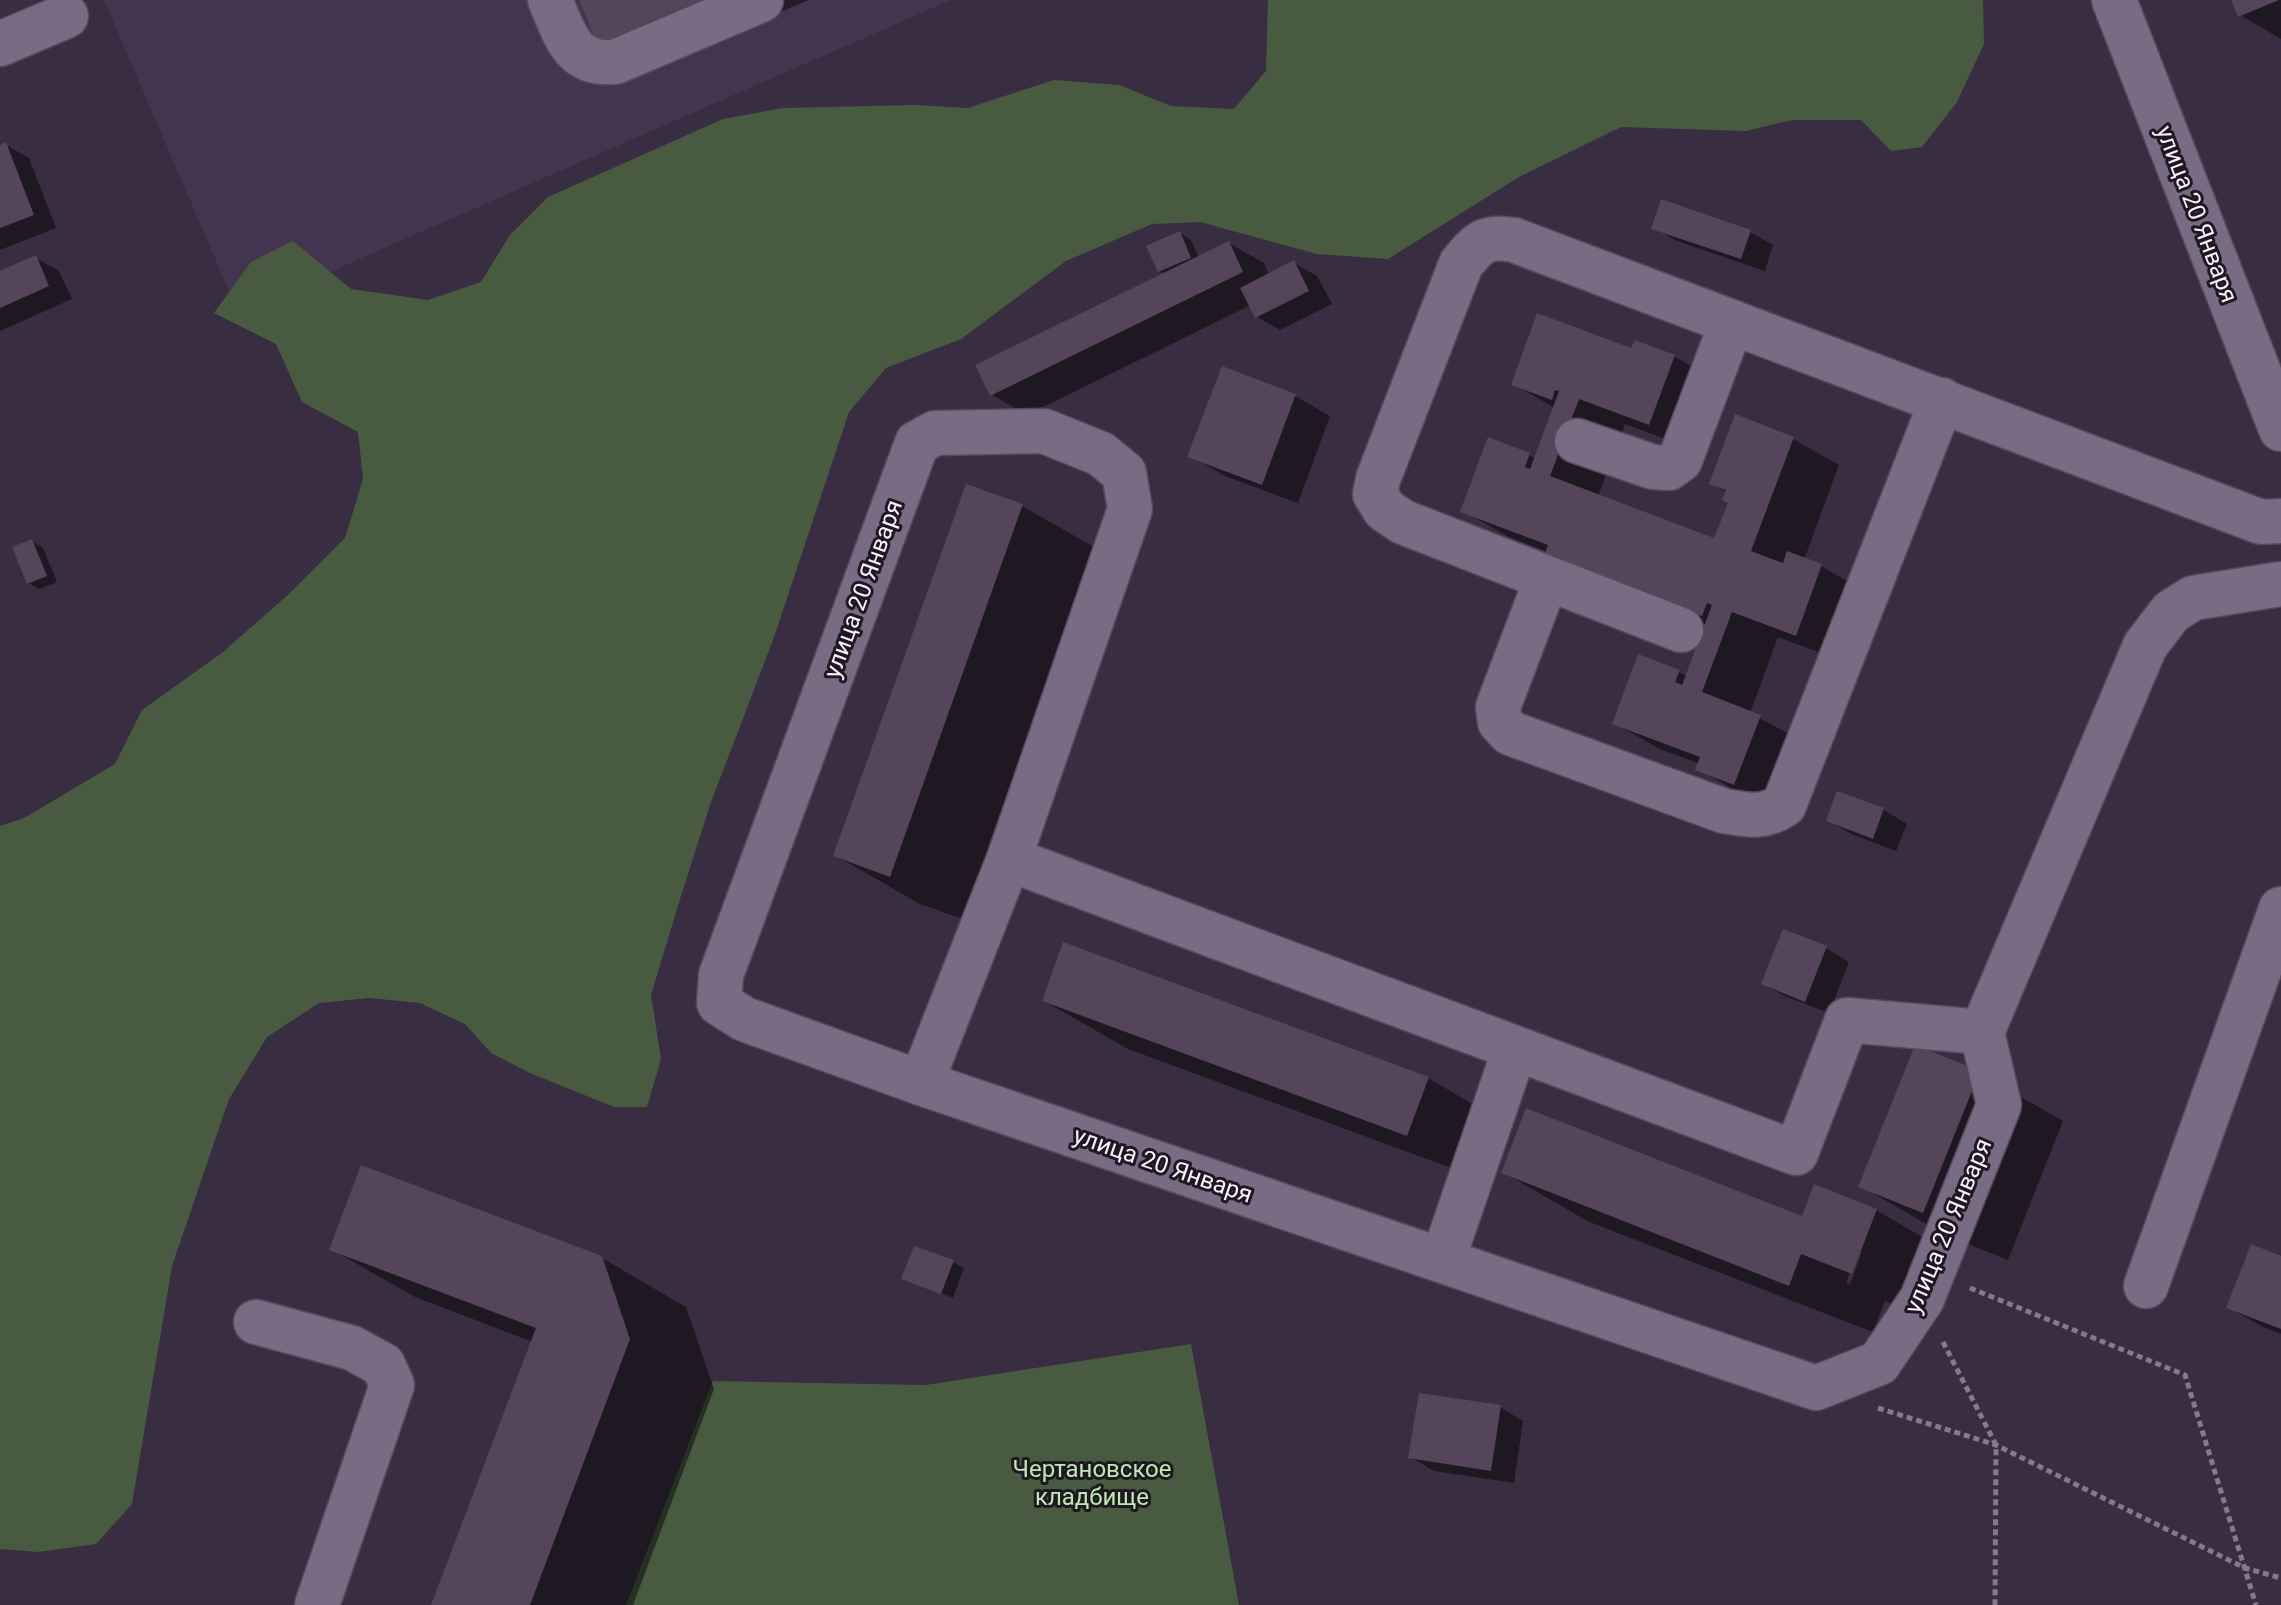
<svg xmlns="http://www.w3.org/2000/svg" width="2281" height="1605" font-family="Roboto,sans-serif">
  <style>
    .built { fill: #44344f }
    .green { fill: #485b41 }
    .shadow { fill: #0007; fill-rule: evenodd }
    .building { fill: #55455a }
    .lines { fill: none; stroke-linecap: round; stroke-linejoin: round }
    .minor-casing { stroke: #544a5b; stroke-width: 47 }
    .path { stroke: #847a8b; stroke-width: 5; stroke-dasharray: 6 4; stroke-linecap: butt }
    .minor { stroke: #796b83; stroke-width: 44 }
    .labels { text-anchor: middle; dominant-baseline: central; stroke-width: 6; stroke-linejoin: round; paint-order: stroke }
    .street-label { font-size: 24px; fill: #f8f2fd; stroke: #1d1821 }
    .park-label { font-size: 24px; fill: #c0e9b1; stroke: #1d1821 }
  </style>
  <rect width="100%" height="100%" fill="#392d42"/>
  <path class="built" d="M104 0H951L238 312Z"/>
  <g class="green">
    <path d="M1268 0H1983L1984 44 1957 102 1922 147 1891 151 1861 120H1792L1746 131 1621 127 1519 177 1388 259 1317 254 1200 222 1152 224 1066 261 961 339 886 368 849 412 773 640 711 802 680 899 651 995 661 1059 647 1107H614L530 1073 491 1053 465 1024 420 1003 369 998 319 1003 267 1037 229 1099 172 1266 132 1504 96 1544 38 1552 0 1549V826L24 818 115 764 142 710 223 652 290 593 345 538 363 479 358 432 302 402 276 344 214 313 251 262 293 241 351 289 428 300 481 282 510 235 548 197 723 119 783 108 915 105 968 108 1054 80 1119 85 1171 106 1234 109 1266 71Z"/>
    <path d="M1191 1344 1239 1605H626L713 1381 926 1385Z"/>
  </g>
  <g class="shadow">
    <path d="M581 0H809L645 69 599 43Z"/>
    <path d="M2234 0H2281V39L2240 15Z"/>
    <path d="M6 145 29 158 56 228 0 250V147Z"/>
    <path d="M1654 228 1750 232 1773 245 1765 271 1677 241Z"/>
    <path d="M1180 233 1191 240 1199 258 1229 243 1264 263 1269 275 1294 263 1317 276 1332 304 1280 330 1257 317 1251 305 1027 415 992 395 1165 274 1159 271Z"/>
    <path d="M36 258 59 271 72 299 0 331V273Z"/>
    <path d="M1632 350 1674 356 1720 383 1695 450 1625 424 1598 496 1715 540 1730 502 1727 492 1711 483 1793 439 1839 465 1804 560 1821 566 1867 593 1842 661 1778 637 1750 713 1806 743 1780 809 1744 795 1698 769 1700 764 1660 749 1614 723 1679 672 1688 677 1707 625 1592 582 1548 552 1509 537 1463 511 1529 455 1536 459 1555 408 1513 384Z"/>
    <path d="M1295 396 1330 416 1298 503 1225 476 1190 456Z"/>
    <path d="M1022 506 1106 554 974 923 920 904 836 856Z"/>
    <path d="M32 541 43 548 57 582 39 589 28 583Z"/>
    <path d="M1838 793 1884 810 1907 824 1896 851 1851 834 1828 820Z"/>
    <path d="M1826 948 1849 962 1829 1013 1787 997 1764 984Z"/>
    <path d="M1044 1001 1428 1078 1512 1127 1492 1183 1128 1049Z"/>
    <path d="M1979 1073 2063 1121 2008 1260 1945 1235 1861 1186Z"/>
    <path d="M1503 1172 1803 1218 1876 1210 1960 1259 1936 1321 1885 1301 1873 1332 1587 1221ZM1858 1252H1862L1850 1284 1846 1283Z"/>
    <path d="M331 1249 602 1258 686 1307 714 1389 633 1605H433L533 1342 415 1297Z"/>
    <path d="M2281 1257V1334L2263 1327 2228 1307Z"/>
    <path d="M953 1262 964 1268 953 1298 904 1278Z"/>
    <path d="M1500 1407 1523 1421 1514 1483 1434 1471 1410 1457Z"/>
  </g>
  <g class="building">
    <path d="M579 0H702L598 44Z"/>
    <path d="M2231 0H2279L2238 17Z"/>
    <path d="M6 142 34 215 0 228V145Z"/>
    <path d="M1661 199 1751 230 1741 259 1651 229Z"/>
    <path d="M1180 231 1191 258 1158 272 1146 246Z"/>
    <path d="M1229 241 1243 272 990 396 975 365Z"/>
    <path d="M36 255 49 286 0 308V271Z"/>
    <path d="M1294 260 1309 291 1255 318 1240 288Z"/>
    <path d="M1537 313 1631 348 1635 340 1675 355 1649 425 1579 399 1550 476 1714 538 1728 503 1722 500 1726 490 1709 484 1735 414 1794 437 1751 551 1783 563 1787 551 1822 564 1796 636 1732 612 1702 692 1761 715 1734 785 1695 770 1700 757 1612 724 1638 654 1680 670 1675 682 1682 685 1712 605 1707 603 1702 616 1544 556 1548 545 1460 512 1488 437 1530 453 1525 467 1530 469 1559 391 1555 390 1552 400 1511 385Z"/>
    <path d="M1222 366 1296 394 1262 485 1187 457Z"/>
    <path d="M966 484 1023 504 890 877 833 856Z"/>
    <path d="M32 539 47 576 27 584 12 547Z"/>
    <path d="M1837 791 1884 808 1873 839 1826 821Z"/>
    <path d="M1783 929 1827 946 1805 1002 1761 984Z"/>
    <path d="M1063 942 1429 1077 1407 1136 1042 1001Z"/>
    <path d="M1915 1045 1980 1071 1923 1213 1858 1187Z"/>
    <path d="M1526 1108 1802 1216 1814 1184 1877 1209 1852 1274 1801 1254 1789 1286 1501 1173Z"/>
    <path d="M361 1165 602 1256 630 1339 530 1605H431L536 1328 329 1250Z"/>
    <path d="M2251 1244 2281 1256V1329L2226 1308Z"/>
    <path d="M914 1246 954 1260 941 1294 901 1279Z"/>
    <path d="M1419 1393 1501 1405 1491 1471 1408 1458Z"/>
  </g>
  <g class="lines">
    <g class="minor-casing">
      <g id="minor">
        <path d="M550 0C565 34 571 66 615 62L761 0"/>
        <path d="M2114 0 2281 429"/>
        <path d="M0 44 66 16"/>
        <path d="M1577 441 1653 467 1669 468 1680 460 1732 322"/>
        <path d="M1547 578 1498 707 1500 722 1510 733 1724 811C1748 815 1763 819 1784 805L1942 400"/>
        <path d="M1681 630 1403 522 1385 510 1375 494 1378 479 1461 264C1479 242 1485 235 1514 240L2261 522 2281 521"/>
        <path d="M1009 859 1796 1153 1847 1020 1982 1032"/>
        <path d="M921 1083 1009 859 1130 509 1124 473 1101 454 1044 431 935 433 917 443 721 975 719 1003 744 1019 921 1083 1816 1388 1879 1363 1922 1299 1999 1105 1982 1032 2145 646 2171 612 2193 598 2281 584"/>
        <path d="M1443 1259 1515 1049"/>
        <path d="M2146 1286 2281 909"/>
        <path d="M256 1322 352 1348 383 1365 392 1385 317 1605"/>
      </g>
    </g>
    <g class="path">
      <path d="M1970 1288 2185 1375 2256 1605"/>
      <path d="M1943 1342 1996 1445 1995 1605"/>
      <path d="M1878 1408 1996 1445 2245 1568 2281 1578"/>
    </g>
    <use href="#minor" class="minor"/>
  </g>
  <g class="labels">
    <g class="street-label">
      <text transform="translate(2197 214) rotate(69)">улица 20 Января</text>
      <text transform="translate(863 589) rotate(-70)">улица 20 Января</text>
      <text transform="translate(1163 1165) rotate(19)">улица 20 Января</text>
      <text transform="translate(1948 1226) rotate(-67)">улица 20 Января</text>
    </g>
    <g class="park-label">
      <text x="1092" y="1469">Чертановское<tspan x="1092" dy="28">кладбище</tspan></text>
    </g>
  </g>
</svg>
